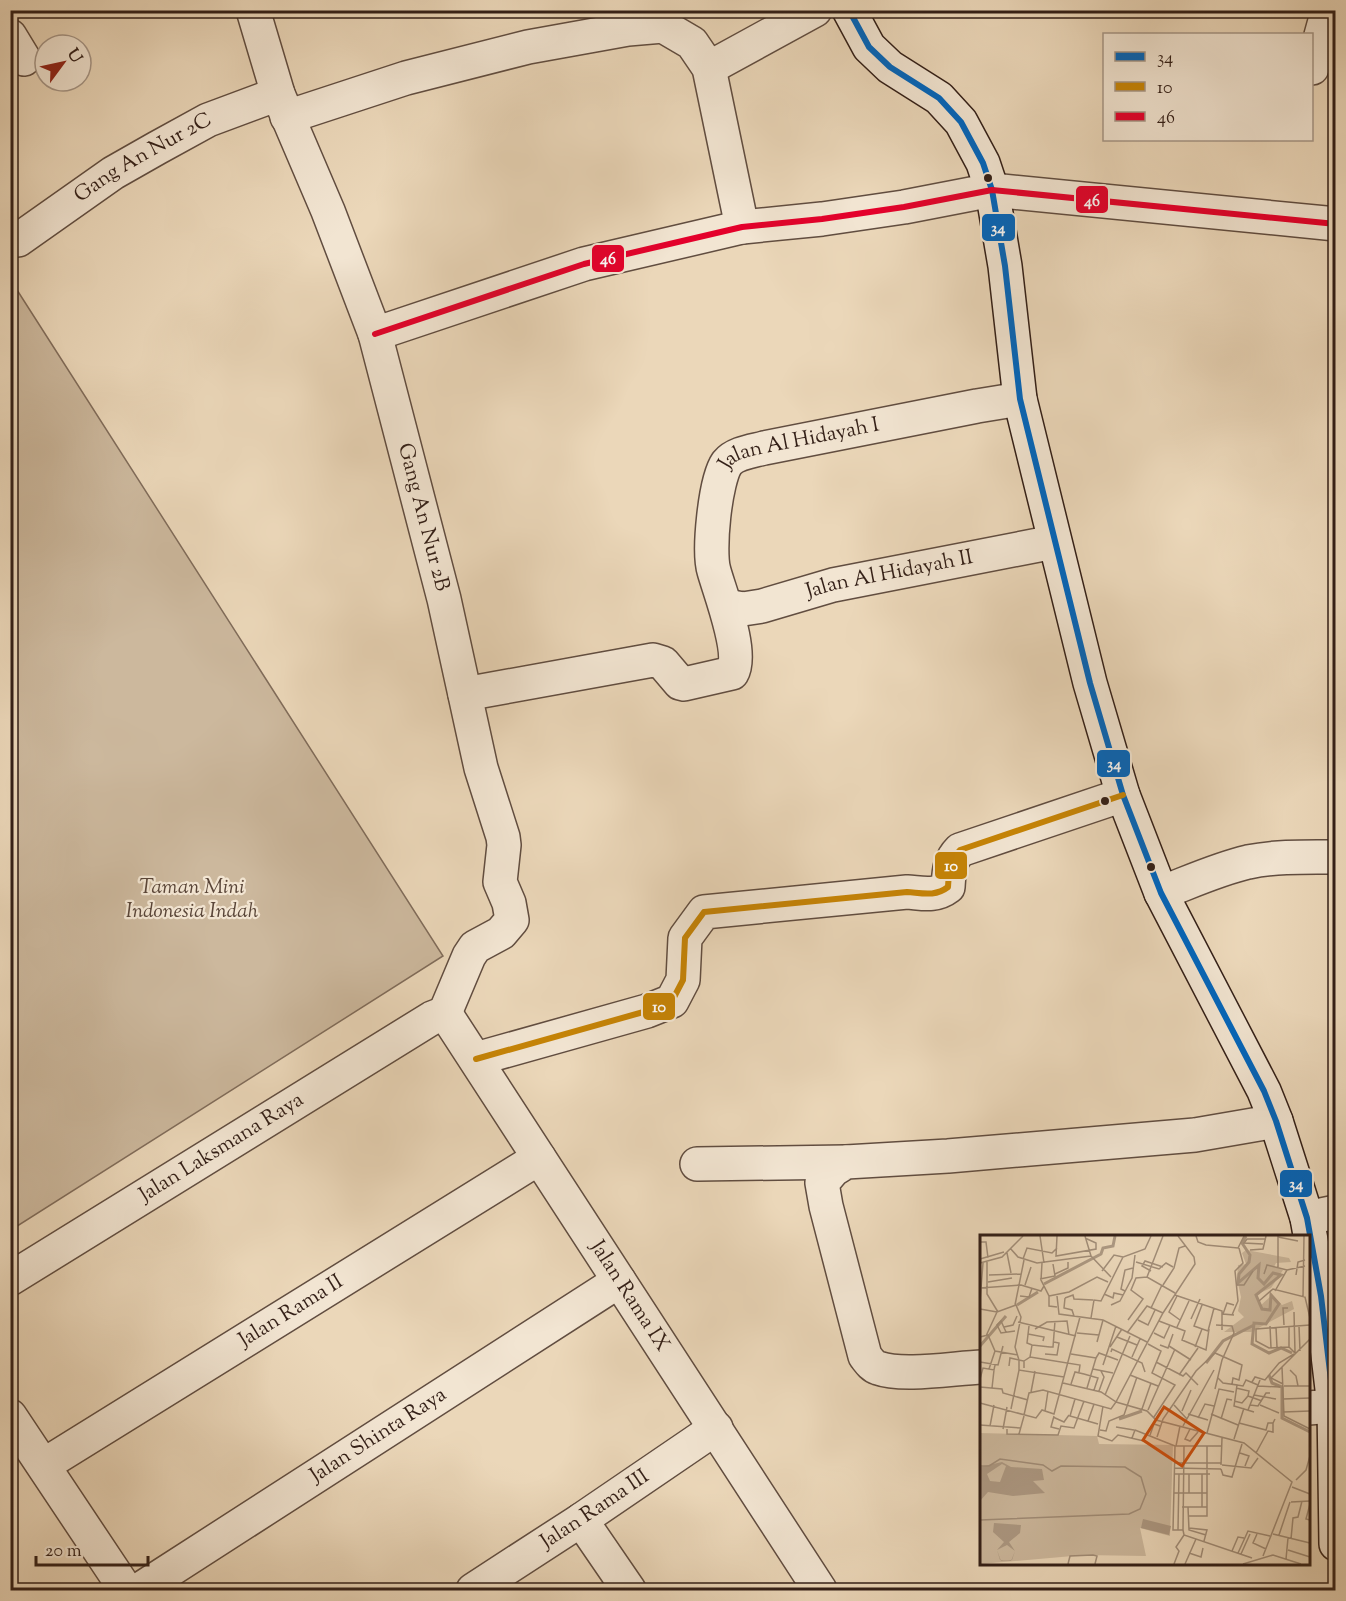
<svg xmlns="http://www.w3.org/2000/svg" width="1346" height="1601" font-family="'Sorts Mill Goudy',serif">
  <style>
    .green { fill: #ccb89d; stroke: #806c5a; stroke-width: 1.5 }
    .lines { fill: none; stroke-linecap: round; stroke-linejoin: round }
    .minor-casing { stroke: #614d40; stroke-width: 36 }
    .secondary-casing { stroke: #331f17; stroke-width: 36 }
    .minor { stroke: #f2e5d2; stroke-width: 33 }
    .secondary { stroke: #f2e5d2; stroke-width: 33 }
    .bus-1-casing { stroke: #f2e5d2; stroke-width: 10 }
    .bus-2-casing { stroke: #f2e5d2; stroke-width: 10 }
    .bus-3-casing { stroke: #f2e5d2; stroke-width: 10 }
    .bus-1 { stroke: #0065bd; stroke-width: 6 }
    .bus-2 { stroke: #c68406; stroke-width: 6 }
    .bus-3 { stroke: #e4002b; stroke-width: 6 }
    .bus-dot { fill: #331f17; stroke: #f2e5d2; stroke-width: 2 }
    .labels { text-anchor: middle; dominant-baseline: central; stroke-width: 4.5; stroke-linejoin: round; paint-order: stroke }
    .street-label { font-size: 21px; fill: #331f17; stroke: #f2e5d2 }
    .park-label { font-size: 21px; font-style: italic; fill: #594538; stroke: #f2e5d2 }
    .inset-river { fill: none; stroke: #ac9882; stroke-width: 3 }
    .inset-road { fill: none; stroke: #a18d78; stroke-width: 1.5 }
    .view { fill: #cd500e; fill-opacity: 0.15; stroke: #cd500e; stroke-width: 3 }
    .inset-edge { fill: none; stroke: #331f17; stroke-width: 3 }
    .line-badge { stroke: #f2e5d2; stroke-width: 2 }
    .badge-label { font-size: 16px; text-anchor: middle; font-weight: bold; fill: #fff }
  </style>
  <rect width="100%" height="100%" fill="#ebd7b9"/>
  <filter id="stains"><feTurbulence type="fractalNoise" baseFrequency=".00333" numOctaves="4"/><feColorMatrix values="0 0 0 0 .2 0 0 0 0 .09 0 0 0 0 .02 0 0 0 .5 -.17"/></filter>
  <radialGradient id="worn" r=".72"><stop offset=".6" stop-color="#630" stop-opacity="0"/><stop offset="1" stop-color="#630" stop-opacity=".3"/></radialGradient>
  <path class="green" d="M10 279 443 956 11 1230H10Z"/>
  <g class="lines">
    <g class="minor-casing">
      <g id="minor">
        <path id="s1" d="M253 10 278 94 328 211 375 334 444 599 481 768 503 837 504 845 500 882 509 903 512 920 501 933 475 947 469 956 445 1013"/>
        <path d="M10 36 24 59"/>
        <path d="M709 68 815 10"/>
        <path d="M1312 68 1328 10"/>
        <path d="M287 117 406 78 528 47 628 29 663 26 692 43 709 68 742 227"/>
        <path id="s2" d="M18 240 113 173 157 148 208 120 278 94"/>
        <path d="M375 334 584 264 742 227 822 219 904 207 992 190 1336 224"/>
        <path id="s3" d="M726 606 743 609 762 606 833 585 1054 542"/>
        <path id="s4" d="M465 694 653 660 663 663 680 683 684 684 732 673C744 653 720 593 714 571 708 552 715 480 727 463 735 453 753 451 764 448L977 406 1020 399"/>
        <path d="M1161 893C1190 882 1218 869 1248 862 1277 856 1306 857 1336 857"/>
        <path d="M476 1059 647 1011 672 1001 683 980 685 938 704 912 907 892C922 893 935 897 948 887 949 872 949 861 960 850L1123 795"/>
        <path d="M697 1164 846 1162"/>
        <path d="M1307 1218 1336 1212"/>
        <path id="s5" d="M10 1279 432 1018 445 1013 820 1590"/>
        <path d="M982 1367C954 1368 903 1377 878 1368 872 1366 869 1361 865 1356L826 1206 822 1183 833 1170 846 1162 948 1156 1195 1135 1276 1121"/>
        <path d="M1308 1408 1334 1406"/>
        <path d="M10 1416 126 1590"/>
        <path id="s6" d="M44 1465 539 1158"/>
        <path d="M581 1520 629 1590"/>
        <path id="s7" d="M139 1590 619 1281"/>
        <path id="s8" d="M473 1590 581 1520 716 1428"/>
      </g>
    </g>
    <g class="secondary-casing">
      <path id="secondary" d="M849 10 869 47 890 67 939 98 961 122 983 163 992 190 1005 266 1020 399 1090 683 1123 795 1161 893 1264 1091 1276 1121 1307 1218 1321 1296 1334 1406 1336 1544"/>
    </g>
    <use href="#minor" class="minor"/>
    <use href="#secondary" class="secondary"/>
    <g class="bus-1-casing">
      <path id="bus-1" d="M849 10 869 47 890 67 939 98 961 122 983 163 992 190 1005 266 1020 399 1090 683 1123 795 1161 893 1264 1091 1276 1121 1307 1218 1321 1296 1334 1406 1336 1544"/>
    </g>
    <g class="bus-2-casing">
      <path id="bus-2" d="M476 1059 647 1011 672 1001 683 980 685 938 704 912 907 892C922 893 935 897 948 887 949 872 949 861 960 850L1123 795"/>
    </g>
    <g class="bus-3-casing">
      <path id="bus-3" d="M375 334 584 264 742 227 822 219 904 207 992 190 1336 224"/>
    </g>
    <use href="#bus-1" class="bus-1"/>
    <use href="#bus-2" class="bus-2"/>
    <use href="#bus-3" class="bus-3"/>
  </g>
  <g class="bus-dot">
    <circle cx="988" cy="178" r="5"/>
    <circle cx="1105" cy="801" r="5"/>
    <circle cx="1151" cy="867" r="5"/>
  </g>
  <g class="labels">
    <g class="street-label">
      <text stroke="none"><textPath href="#s2" startOffset="150">Gang An Nur 2C</textPath></text>
      <text stroke="none"><textPath href="#s4" startOffset="573">Jalan Al Hidayah I</textPath></text>
      <text stroke="none"><textPath href="#s1" startOffset="536">Gang An Nur 2B</textPath></text>
      <text stroke="none"><textPath href="#s3" startOffset="168">Jalan Al Hidayah II</textPath></text>
      <text stroke="none"><textPath href="#s5" startOffset="249">Jalan Laksmana Raya</textPath></text>
      <text stroke="none"><textPath href="#s5" startOffset="848">Jalan Rama IX</textPath></text>
      <text stroke="none"><textPath href="#s6" startOffset="291">Jalan Rama II</textPath></text>
      <text stroke="none"><textPath href="#s7" startOffset="285">Jalan Shinta Raya</textPath></text>
      <text stroke="none"><textPath href="#s8" startOffset="146">Jalan Rama III</textPath></text>
    </g>
    <g class="park-label">
      <text x="192" y="888">Taman Mini<tspan x="192" dy="24">Indonesia Indah</tspan></text>
    </g>
  </g>
  <g transform="translate(980 1235)">
    <rect width="330" height="330" fill="#ebd7b9"/>
    <path d="M266 15 309 23 311 27 296 28 294 32 303 35 291 53 275 60 280 71 292 60 302 70 312 66 314 74 271 97H244L264 82 258 76 261 62 257 44 258 30 266 29 262 18ZM0 198 117 201 119 209 193 210 190 301 160 293 166 321 104 320 0 329Z" fill="#ccb89d"/>
    <path d="M22 227 31 232 62 234 64 245 53 246 65 258 33 261 8 257 0 266V232ZM22 229 26 231 20 247 10 246 7 239ZM163 284 191 291 189 300 161 293ZM14 288 41 290 40 298 29 307 35 316 31 326 20 325 17 315 24 307 13 297ZM27 310 35 316 32 325 21 326 17 315Z" fill="#ac9882" fill-rule="evenodd"/>
    <path class="inset-river" d="M266 1 262 8 270 20 269 27 259 39 258 48 279 30 278 43 284 49 293 38 301 40 276 60 282 74 290 75 291 60 299 69 286 89 274 88 272 109 289 118 301 113 312 118M64 49 121 19 123 13 133 11 135 1M37 70 58 57M0 111 26 81M226 128 243 106 274 90M289 140 292 148 302 152V183L330 197M139 184 162 176"/>
    <path class="inset-road" d="M60 1 64 28M77 1 76 21 116 14V8L105 3M105 1 111 21M198 1 214 22 215 29 183 78 136 167 167 176 176 185 264 208 312 247 283 321M216 1 218 7 226 10 258 13 264 1M298 2 318 6M0 7H6L8 23M283 9 264 8 267 4H286M30 13 38 22 57 28 111 21M270 15 283 14 286 1M27 18 31 38M111 21 131 42M0 24 24 17M43 24 47 13 72 18 77 13M7 27V59L18 77M156 27 179 34 186 28 193 32M0 28 22 22 43 1M62 28 61 45 69 61V71L77 72M298 32V1M307 35 325 31M122 36 134 20 143 22M171 36 162 31 165 26 183 32M75 39 88 33V27M284 39 287 30 307 35 295 56M9 40 41 39M316 40 318 27 325 25M167 42 183 1M60 44 75 41 73 29M8 47 32 43M45 50 51 32M183 50 194 33 199 13 205 11M256 50H264L273 36M0 53 41 50 61 56 64 51M145 56 141 54 145 35 153 33M124 59 133 63 134 58 143 60M195 60 242 76V95M40 61 49 62 52 53M69 61 89 57 117 42 128 47M77 61 79 79 123 85 167 107M197 61 189 77 200 85M323 62 324 1M85 63 93 60 94 64 113 65M85 63 84 73 92 75 94 81M0 66 3 28M279 66 293 54 325 62 330 83M35 70 44 25M131 70 140 66 152 43 155 20M222 70 214 91 228 96 234 73M171 73 182 50M0 74 17 77 36 70 41 82 35 112 39 125 44 126V133M314 77 315 117M252 80 258 66 255 36 263 28 259 13M254 80 243 79 247 68 254 70M111 83 114 65 121 66 143 22 165 14 171 1M211 84 220 64M148 85 163 64 151 55 156 43 167 42 195 58M158 85 168 90 175 75M179 86 205 96 202 105 226 115 229 94M38 87 96 101M304 90 303 73H308M49 91 47 108 52 110M290 91 291 113M319 91 320 116M24 92 33 90 37 81M197 92 209 66M296 92 297 112M309 92V112M55 94 67 87 87 86 89 100M26 97 21 86 17 90 21 98 35 96M97 98 119 100M147 98 167 71 183 78M174 98 184 103 190 90M48 99 64 102 63 106M6 101 17 77M0 102 8 100 15 116 38 120M137 102 157 110M117 107 123 85M168 109 181 116 172 138 195 150 174 182M52 110 70 112M180 110 188 113 193 99M189 111 211 125M70 112H73L75 86M130 112 142 94M215 112 222 94M131 117 132 114 162 128 165 137M65 119 77 120 79 108 74 107M91 119 116 123M316 119 309 112 289 113 276 106V94L330 90M50 122 100 130 99 137M152 122 160 104M116 123 119 118 138 125M44 126 50 122 52 110M0 127 18 130 23 111M176 127 203 141 206 138 218 150M123 130 136 91M29 131 30 123 39 125V135M302 132 304 181 330 194M9 134 15 116M113 134 133 138M310 135 316 141 318 151M150 140 178 151M199 140 218 113M238 143 243 148 257 150 254 171 274 177M0 144 3 133 14 135 15 130M272 147 275 142 285 145 299 128 314 119M91 149 95 137 104 139 118 143 114 155M303 149 291 143 330 104M257 150 263 151 266 145 278 150M278 151 300 152M304 151H330M0 152 22 154 23 158 48 165M12 153 14 135M107 153 116 123M256 153 269 156 268 161M235 154 242 125 254 98 252 91 236 90M119 156 124 142 121 136M51 157 55 136M125 160 150 101M274 160 296 164M95 164 90 181 118 189M303 164 330 163M254 166 262 168 268 161 282 166M0 168 56 183 62 175 74 179 100 82M194 170 207 184M270 170 278 171 286 158H290M280 170 299 178M123 171 118 201 132 206 138 200 164 206M31 174 39 135 84 142M162 174 171 148M168 175 195 114M268 175 280 145M65 176 68 156M202 176 211 155M303 177 330 176M208 179 228 185M231 179 258 190M44 180 49 158 63 155 131 174 136 167 121 157 83 148M74 181 71 192 79 194M73 182 84 187 89 180M218 183 225 169 234 171M241 184 247 164 252 165M108 186 114 169M259 188 286 195 288 188H293L295 184M0 190 41 193M10 191 14 170M203 191 234 135M136 192 154 195M23 194 27 172M27 194V199L78 200 81 191 94 193 104 166M210 194 205 204 210 206 218 197M120 195 126 196 129 186 144 180 157 142M227 198 239 154 254 157M39 199 44 181M170 200 174 189 180 191M177 202 183 184 216 136 235 118 262 130 259 145 253 143 252 149M152 203 155 195 195 211M254 204 264 173M196 211 200 191M260 218 269 221 265 231M276 218 288 196 293 197V188M194 228H241M241 230 242 203M242 230 271 233 278 223M0 231H9L20 224 63 230 72 236 81 231 145 232 161 242 166 259 160 274 149 279 0 285M194 233 241 234M241 234 243 240 252 242 262 209M194 239H230M316 245 326 235 330 221M312 252 330 259M194 258H227M209 258V239M311 267 330 266M330 269 326 284 330 285M202 272H227M208 272 209 295 226 300M222 272V239M209 281H227V211M209 293 227 295 224 306M198 295 199 239M203 295H193L195 211H241M203 295 204 211M203 295 204 300 272 323M277 299 273 308 286 314M293 299 330 308M299 300 310 267M311 304 313 283 318 282 322 266M308 315 330 322M252 316 258 302 264 303M209 318 221 322 223 313M258 318 268 296 290 301M261 319 270 299M306 324 308 303M88 329 90 321 113 320 117 321 115 329M194 329 199 316 196 312 204 300M205 329 216 304M263 329 293 320 321 329"/>
    <path class="view" d="M184 172 224 198 202 231 163 205Z"/>
    <rect width="330" height="330" class="inset-edge"/>
  </g>
  <g class="line-badge">
    <rect x="1075" y="185" width="34" height="29" rx="6" fill="#e4002b"/>
    <rect x="981" y="213" width="35" height="29" rx="6" fill="#0065bd"/>
    <rect x="591" y="244" width="34" height="29" rx="6" fill="#e4002b"/>
    <rect x="1096" y="749" width="35" height="29" rx="6" fill="#0065bd"/>
    <rect x="934" y="851" width="34" height="29" rx="6" fill="#c68406"/>
    <rect x="642" y="992" width="34" height="29" rx="6" fill="#c68406"/>
    <rect x="1279" y="1169" width="34" height="29" rx="6" fill="#0065bd"/>
  </g>
  <g class="badge-label">
    <text x="1092" y="206">46</text>
    <text x="998" y="233">34</text>
    <text x="608" y="264">46</text>
    <text x="1114" y="769">34</text>
    <text x="951" y="871">10</text>
    <text x="659" y="1012">10</text>
    <text x="1296" y="1189">34</text>
  </g>
  <rect width="1346" height="1601" fill="none" stroke="#ebd7b9" stroke-width="36"/>
  <rect x="12" y="12" width="1322" height="1577" fill="none" stroke="#331f17" stroke-width="3"/>
  <rect x="18" y="18" width="1310" height="1565" fill="none" stroke="#331f17" stroke-width="1.5"/>
  <rect x="1103" y="33" width="210" height="108" fill="#f2e5d2" stroke="#a69687" stroke-width="1.5"/>
  <rect x="1115" y="52" width="30" height="9" fill="#0065bd" stroke="#a69687" stroke-width="1.5"/>
  <text x="1157" y="63" font-size="18" fill="#331f17">34</text>
  <rect x="1115" y="82" width="30" height="9" fill="#c68406" stroke="#a69687" stroke-width="1.5"/>
  <text x="1157" y="93" font-size="18" fill="#331f17">10</text>
  <rect x="1115" y="112" width="30" height="9" fill="#e4002b" stroke="#a69687" stroke-width="1.5"/>
  <text x="1157" y="123" font-size="18" fill="#331f17">46</text>
  <g transform="translate(63 63) rotate(57)"><circle r="28" fill="#f2e5d2" stroke="#a69687" stroke-width="1.5"/>
  <path d="M0-4.5L10 22L0 15L-10 22Z" fill="#8f2418"/>
  <text y="-9" font-size="16" font-weight="bold" text-anchor="middle" fill="#331f17">U</text>
  </g>
  <path d="M36 1556v9h112v-9" fill="none" stroke="#331f17" stroke-width="3"/>
  <text x="45" y="1556" font-size="18" fill="#331f17" stroke="#f2e5d2" stroke-width="4.5" paint-order="stroke">20 m</text>
  <rect width="100%" height="100%" filter="url(#stains)"/>
  <rect width="100%" height="100%" fill="url(#worn)"/>
</svg>
